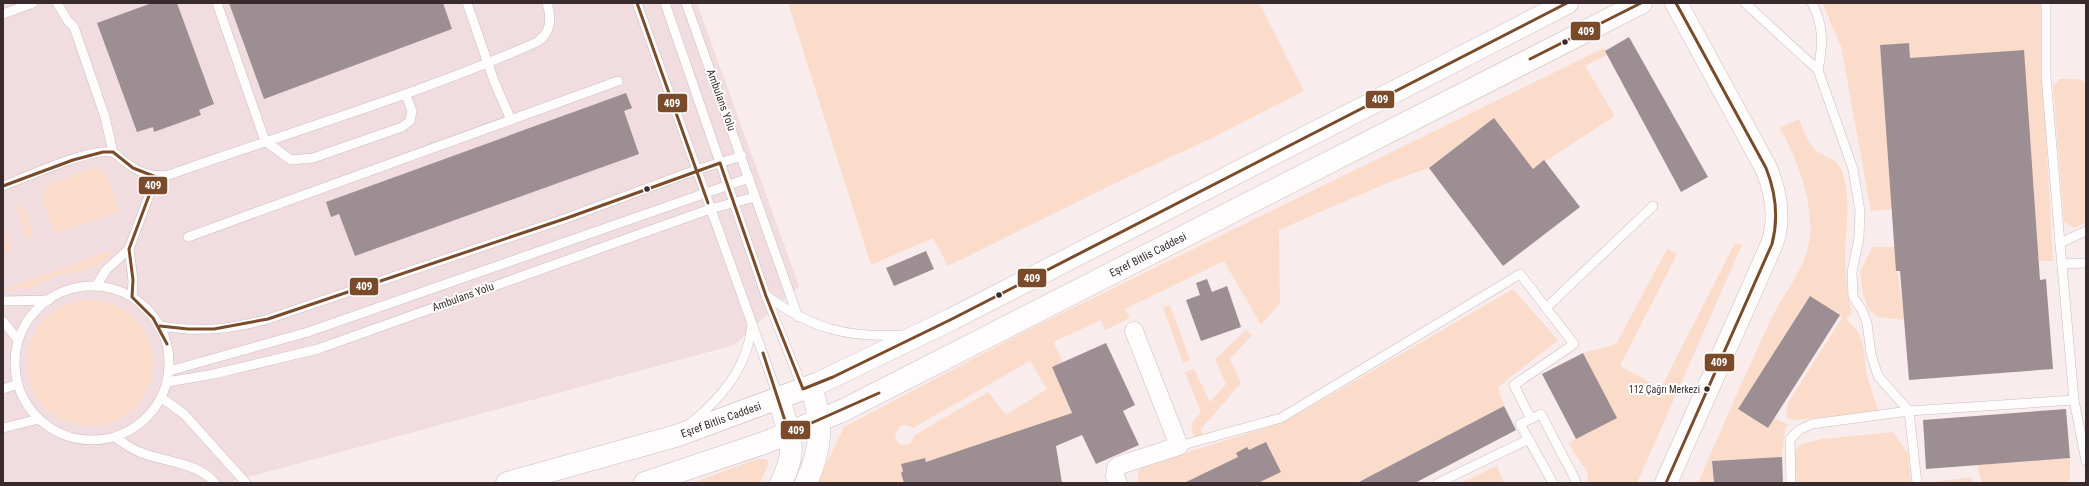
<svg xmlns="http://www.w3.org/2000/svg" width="2089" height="486" font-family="'Roboto Condensed',sans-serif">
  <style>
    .built { fill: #f1dddf }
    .green { fill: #fbdcca; fill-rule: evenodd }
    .building { fill: #9d8e94 }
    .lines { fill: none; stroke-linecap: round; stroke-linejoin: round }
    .lane-casing { stroke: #cabdbe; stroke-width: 10 }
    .street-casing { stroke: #cabdbe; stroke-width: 19 }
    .secondary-casing { stroke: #cabdbe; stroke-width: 23 }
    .lane { stroke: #fefcfc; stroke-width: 9 }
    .street { stroke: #fefcfc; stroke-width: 18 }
    .secondary { stroke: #fefcfc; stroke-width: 22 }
    .bus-1-casing { stroke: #fff; stroke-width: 6 }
    .bus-1 { stroke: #7a4b2a; stroke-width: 3 }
    .bus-dot { fill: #392b2d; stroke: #fff; stroke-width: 1.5 }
    .labels { text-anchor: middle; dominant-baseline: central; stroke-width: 4; stroke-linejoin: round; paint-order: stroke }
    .bus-label { font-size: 10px; fill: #392b2d; stroke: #fff; text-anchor: end }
    .street-label { font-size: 11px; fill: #392b2d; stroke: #fff }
    .line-badge { stroke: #fff; stroke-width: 1.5 }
    .badge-label { font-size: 11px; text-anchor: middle; font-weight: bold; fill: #fff }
  </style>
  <rect width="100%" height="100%" fill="#f9eced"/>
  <path class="built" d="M3 3H697L799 286 734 345 226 483H3Z"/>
  <g class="green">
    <path d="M788 3H1259L1304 91 1208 140 1136 173 948 266 933 238 871 265Z"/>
    <path d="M1822 3H2041V48L2053 261H2039L2023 50 1910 58 1909 43 1880 46 1892 209 1871 211 1841 46Z"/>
    <path d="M1604 48 1607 55 1585 66 1615 116 1533 169 1494 119 1429 168 1394 180 1279 230 1280 303 1261 325 1224 261 1125 309 1130 318 1105 330 1101 320 1053 342 1063 362 1052 367 1072 414 926 462 925 458 902 464 903 471 901 473 904 483H817L844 427 1032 328ZM1030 361 1047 389 1006 415 988 392 915 435 910 444 900 445 896 440 895 434 900 426 907 425 913 428Z"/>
    <path d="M2060 79H2078L2086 82V222L2075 228 2064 222 2053 85Z"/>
    <path d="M1799 119C1803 130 1808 144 1817 151 1827 159 1838 157 1843 174 1851 200 1846 226 1845 253 1845 273 1847 294 1852 313L1846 320C1869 336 1862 356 1868 379 1871 390 1875 401 1879 412L1793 420 1786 417 1788 403 1842 318 1840 315 1810 296 1738 409 1768 428 1775 418 1788 425 1785 429 1782 457 1712 461 1714 483H1698C1722 428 1746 372 1772 317 1783 294 1803 272 1808 247 1817 210 1798 160 1780 128Z"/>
    <path d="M101 168 105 173 119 211 55 234 42 199 46 188 53 183 91 169Z"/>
    <path d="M23 205 34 235 27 238 16 207Z"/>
    <path d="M3 226 11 251 3 254Z"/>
    <path d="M1735 243 1742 245 1637 483H1588L1587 472 1568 443 1616 418 1583 353 1616 344 1667 249 1677 254 1620 366 1661 388Z"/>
    <path d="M1872 247H1895C1896 271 1902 295 1904 320L1878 317 1869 310 1863 294 1860 272Z"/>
    <path d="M114 249 104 261 87 269 55 276 29 288 3 290Z"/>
    <path d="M1513 289 1558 340 1498 387 1504 406 1365 479 1353 483H1138V473L1141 468 1153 463 1284 422Z"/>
    <circle cx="90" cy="363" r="63"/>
    <path d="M1170 305 1190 360 1183 363 1163 307Z"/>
    <path d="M1246 330 1252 335 1230 359 1241 383 1201 429 1204 437 1195 440 1191 424 1201 412 1185 372 1194 369 1210 402 1226 384 1215 359Z"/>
    <path d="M1893 432 1908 454 1911 483H1796L1795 451 1801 444 1823 439Z"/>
    <path d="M2070 458V481L2063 483H1982L1977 465Z"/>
    <path d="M757 459H766L769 463 760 483H692Z"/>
    <path d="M1497 466 1504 483H1460Z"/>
    <path d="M1971 477 1973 483H1927Z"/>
  </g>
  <g class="building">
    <path d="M152 3H177L214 104 199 110 201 115 154 132 153 127 137 132 97 23Z"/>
    <path d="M229 3H443L452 29 264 99Z"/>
    <path d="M1629 37 1708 177 1681 192 1605 51Z"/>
    <path d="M1909 43 1910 58 2024 50 2040 280 2046 279 2053 369 1909 380 1900 271H1896L1880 45Z"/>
    <path d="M626 93 632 108 624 111 639 154 355 256 339 214 331 217 326 202Z"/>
    <path d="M1494 118 1533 169 1544 160 1580 207 1503 266 1429 168Z"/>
    <path d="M926 251 934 269 894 286 886 268Z"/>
    <path d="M1207 279 1212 292 1227 286 1241 327 1201 341 1186 300 1200 295 1196 283Z"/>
    <path d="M1810 296 1840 315 1768 428 1738 409Z"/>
    <path d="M1106 343 1135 405 1123 411 1139 445 1096 464 1082 435 1056 446 1062 483H904L901 473 903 471 901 464 925 458 926 462 1072 413 1052 367Z"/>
    <path d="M1583 353 1617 418 1576 439 1542 374Z"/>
    <path d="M1504 406 1516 430 1415 483H1357Z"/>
    <path d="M2066 409 2070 458 1926 469 1923 420Z"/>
    <path d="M1266 442 1281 472 1258 483H1184L1238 457 1236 453 1247 447 1249 450Z"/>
    <path d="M1782 457 1783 483H1714L1712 461Z"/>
  </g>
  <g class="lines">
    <g class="lane-casing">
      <g id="lane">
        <path d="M57 3 68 21 74 27 105 117 113 152"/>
        <path d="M217 3 265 141 291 160 313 158 402 127 410 121 412 111 406 95"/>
        <path d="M467 3 494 81 511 120"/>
        <path d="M637 3 779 399"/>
        <path d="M665 3 766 296 803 389"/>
        <path d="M686 3 798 317"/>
        <path d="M1745 3 1818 70 1853 169 1860 211 1859 238 1852 272 1853 297 1862 310 1867 323 1871 354 1878 376 1909 411 1917 483"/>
        <path d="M1812 3C1824 25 1823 46 1818 70"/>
        <path d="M2046 3V76L2060 243 2074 400 2086 461"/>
        <path d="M3 14 33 3"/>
        <path d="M3 186C27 177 88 148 111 152 116 153 120 158 124 161 138 172 151 178 169 175 292 131 418 95 537 42 551 33 552 18 547 3"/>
        <path d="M188 237 618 81"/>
        <path d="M2060 243 2086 231"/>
        <path d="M129 249 133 280 132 297"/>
        <path d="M2062 264 2086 263"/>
        <path d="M96 286 106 270 129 249 156 177"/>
        <circle cx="92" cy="363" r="77"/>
        <path d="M767 296C812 329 848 338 903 335"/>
        <path d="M3 301 49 300"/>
        <path d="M1546 308 1653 206"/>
        <path d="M3 321 18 340"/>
        <path d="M160 326C200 332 229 330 268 319L567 218 696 170 742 156"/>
        <path d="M169 371 308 332 749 178"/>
        <path d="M167 382 214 374 318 349 710 209 755 197"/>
        <path d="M3 389 18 384"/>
        <path d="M162 398 184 414 246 483"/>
        <path d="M691 423C723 396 747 368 752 325"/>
        <path d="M3 428 39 419"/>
        <path d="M115 437C124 444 132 449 142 453 165 462 199 463 215 483"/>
        <path d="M1179 446 1281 418 1520 274 1574 344 1514 385 1531 419"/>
        <path d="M1438 483 1529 439"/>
        <path d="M1553 483 1520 424 1541 414 1575 479 1576 483"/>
        <path d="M1791 483 1790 439 1799 430 1812 424 1909 411 2074 400"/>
      </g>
    </g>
    <g class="street-casing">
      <path id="street" d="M1118 483 1115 476 1116 468 1120 465 1179 446 1134 331"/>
    </g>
    <g class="secondary-casing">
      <g id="secondary">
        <path d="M779 399C789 435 799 448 781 483"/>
        <path d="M507 483 676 436 819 383 952 319 1567 3"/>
        <path d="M645 483 764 443 844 410 1641 3"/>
        <path d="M806 483C822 449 823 422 811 387"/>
        <path d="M1666 483 1772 244C1781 218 1776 192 1766 168L1676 3"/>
      </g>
    </g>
    <use href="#lane" class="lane"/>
    <use href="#street" class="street"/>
    <use href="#secondary" class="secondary"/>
    <g class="bus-1-casing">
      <g id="bus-1">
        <path d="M637 3 708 203"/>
        <path d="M1530 59 1641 3"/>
        <path d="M3 186 73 160 103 152H113L133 168 156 177 129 249 133 280 132 297 153 318 167 344"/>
        <path d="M160 326 188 329H214L268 319 567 218 720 163 766 296 803 389 833 377 952 319 1567 3"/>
        <path d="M763 353 789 433 879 393"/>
        <path d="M1666 483 1772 244C1779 217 1776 193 1766 168L1676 3"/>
      </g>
    </g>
    <use href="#bus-1" class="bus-1"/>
  </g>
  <g class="bus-dot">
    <circle cx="1565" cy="42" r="3.5"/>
    <circle cx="647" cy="189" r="3.5"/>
    <circle cx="999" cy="295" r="3.5"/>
    <circle cx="1707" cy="389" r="3.5"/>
  </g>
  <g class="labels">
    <g class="bus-label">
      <text x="1700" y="389">112 Çağrı Merkezi</text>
    </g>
    <g class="street-label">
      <text transform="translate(721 100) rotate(70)">Ambulans Yolu</text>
      <text transform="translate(1148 255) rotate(-27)">Eşref Bitlis Caddesi</text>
      <text transform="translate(463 297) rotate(-20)">Ambulans Yolu</text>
      <text transform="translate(721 420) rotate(-20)">Eşref Bitlis Caddesi</text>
    </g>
  </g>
  <g class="line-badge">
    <rect x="1570" y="21" width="31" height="20" rx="4" fill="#7a4b2a"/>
    <rect x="1365" y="90" width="30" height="19" rx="4" fill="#7a4b2a"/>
    <rect x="657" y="93" width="31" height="20" rx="4" fill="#7a4b2a"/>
    <rect x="138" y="176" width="30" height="19" rx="4" fill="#7a4b2a"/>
    <rect x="1017" y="268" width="30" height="20" rx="4" fill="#7a4b2a"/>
    <rect x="349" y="277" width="30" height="19" rx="4" fill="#7a4b2a"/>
    <rect x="1704" y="353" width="31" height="19" rx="4" fill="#7a4b2a"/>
    <rect x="780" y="420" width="31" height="20" rx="4" fill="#7a4b2a"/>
  </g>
  <g class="badge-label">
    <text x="1586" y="35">409</text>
    <text x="1380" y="103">409</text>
    <text x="672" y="107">409</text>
    <text x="153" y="189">409</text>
    <text x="1032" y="282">409</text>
    <text x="364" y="290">409</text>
    <text x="1719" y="366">409</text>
    <text x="796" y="434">409</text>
  </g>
  <rect width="2089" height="486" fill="none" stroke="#392b2d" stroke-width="8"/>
</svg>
